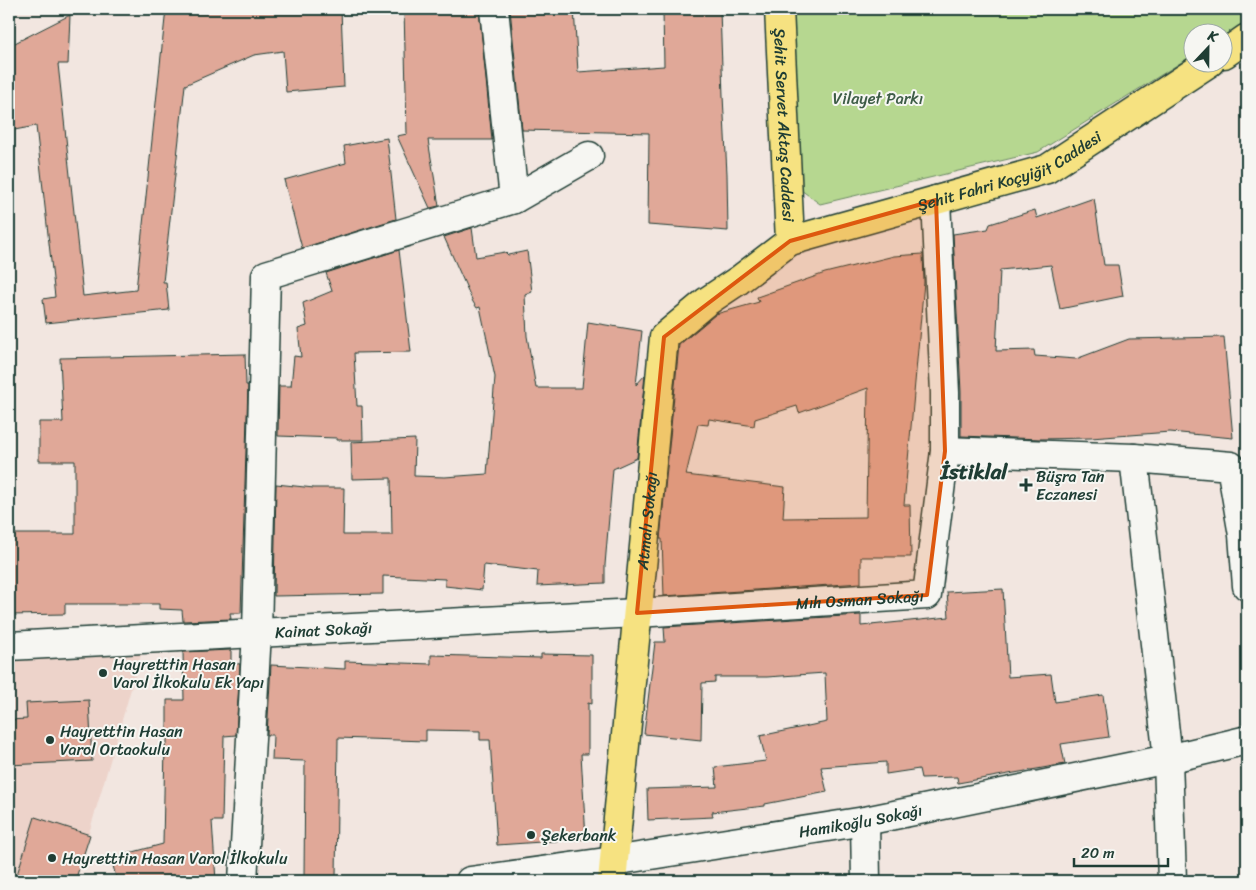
<svg xmlns="http://www.w3.org/2000/svg" width="1256" height="890" font-family="Sriracha,sans-serif">
  <style>
    .built { fill: #edd3ca }
    .green { fill: #b6d790; stroke: #6a8a62 }
    .building { fill: #e0a898; stroke: #1f3d34; fill-rule: evenodd }
    .lines { fill: none; stroke-linecap: round; stroke-linejoin: round }
    .minor-casing { stroke: #1f3d34; stroke-width: 31 }
    .major-casing { stroke: #1f3d34; stroke-width: 31 }
    .minor { stroke: #f6f6f2; stroke-width: 28 }
    .major { stroke: #f6e281; stroke-width: 28 }
    .marked { fill: #de580e; fill-opacity: 0.2; stroke: #de580e; stroke-width: 4; stroke-linejoin: round }
    .poi-dot { fill: #1f3d34; stroke: #f6f6f2; stroke-width: 2 }
    .labels { text-anchor: middle; dominant-baseline: central; stroke-width: 4; stroke-linejoin: round; paint-order: stroke }
    .park-label { font-size: 16px; fill: #3d5c46; stroke: #f6f6f2 }
    .street-label { font-size: 16px; fill: #1f3d34; stroke: #f6f6f2 }
    .poi-label { font-size: 16px; fill: #1f3d34; stroke: #f6f6f2; text-anchor: start }
    .district-label { font-size: 21px; font-weight: bold; fill: #1f3d34; stroke: #f6f6f2 }
  </style>
  <rect width="100%" height="100%" fill="#f2e6e0"/>
  <filter id="ink" filterUnits="userSpaceOnUse"><feTurbulence type="fractalNoise" baseFrequency=".02" numOctaves="2"/><feDisplacementMap in="SourceGraphic" scale="10" xChannelSelector="R" yChannelSelector="G"/><feConvolveMatrix kernelMatrix="1 2 1 2 8 2 1 2 1" color-interpolation-filters="sRGB"/></filter>
  <g filter="url(#ink)">
    <path class="built" d="M143 648 75 881H9V656Z"/>
    <path class="green" d="M783 9H1247V21L1224 36V32H1194L1193 55 1038 152 820 204 801 190 793 172Z"/>
    <g class="building">
      <path d="M166 9H341L344 87 286 92 283 51 254 55 185 85 163 282H166L169 310 46 323 43 299 55 297 36 126 9 131V46L70 15 68 64H58L83 296 136 290Z"/>
      <path d="M404 9H479L492 140H428L439 206 430 208 397 136 407 134Z"/>
      <path d="M510 9H574L578 72 664 66 663 11 720 10 723 96 727 174 728 231 648 225 649 133 522 130Z"/>
      <path d="M387 138 396 219 302 248 284 180 346 163 344 146Z"/>
      <path d="M1094 198 1104 265H1118L1123 296 1060 309 1051 265 1000 270 996 351 1034 350 1035 356 1076 359 1129 339 1224 337 1233 438 1170 432 1091 438 1041 439 961 436V392L953 234 988 229 990 224 1035 210 1037 218Z"/>
      <path d="M472 228 476 257 505 252 508 255 527 251 532 292 525 295 527 336 536 388H582L588 322 642 331 636 385 645 375 637 458 613 469 605 565V583L537 586 538 571 484 565 482 590 445 586V579L383 576V594L274 596 276 484 314 488H344L343 535H392L391 478 352 479 351 442 415 439 414 476 445 477 487 474 495 377 480 307 477 308 473 302 444 237Z"/>
      <path d="M399 250 411 352 354 353 357 406H362L363 440H337V438L278 436 279 386H291L294 356 301 357 298 329 307 326 303 303 332 291 326 273Z"/>
      <path d="M923 254 924 282 904 505H910L911 557H861V583L664 596 662 539H660L679 345 716 314 759 302 757 297 825 273 894 256ZM868 388 866 517 783 518 785 487 686 475 698 424 708 425 709 419 754 426 755 419 797 406 799 413Z"/>
      <path d="M245 354 246 385H248L241 613H230L231 619 183 621 182 610 159 609V604H65V614L9 615V534H75V461H39V422H63L60 358Z"/>
      <path d="M1003 589 1008 677 1051 674 1055 702 1103 695 1109 737 1061 744 1065 764 958 783 957 777 921 778 919 769 886 774V762L821 767 827 792 765 804V806L712 812 713 817 648 820 647 789 717 787 715 767 766 761 760 736 827 722 825 673 767 677H715V682L702 683 701 740 644 734 655 642H665L664 627 861 615V626L949 617 947 592Z"/>
      <path d="M231 650V663L240 664 236 735 224 736 222 821H212L216 881H117L111 858 163 844 165 745H167V700H184L183 652Z"/>
      <path d="M541 654 592 655V704L588 703V754H581L586 839 497 845 490 740H480V731L426 730V741L338 738 336 877H304L305 761 272 760 273 735H267L271 665 345 669V661L431 664V655L541 658Z"/>
      <path d="M89 700 92 761 9 765V720L27 719 26 703Z"/>
      <path d="M35 817 90 835 75 881H15Z"/>
    </g>
    <g class="lines">
      <g class="minor-casing">
        <g id="minor">
          <path d="M514 199 589 156"/>
          <path d="M945 451 1134 458 1231 466 1243 535 1247 586"/>
          <path d="M1134 458 1168 759 1172 881"/>
          <path id="s1" d="M9 646 637 613 927 595 945 451V393L936 200"/>
          <path d="M865 821 866 881"/>
          <path d="M243 881 257 632 266 275 514 199 494 9"/>
          <path id="s2" d="M470 881 613 861 865 821 1168 759 1247 740"/>
        </g>
      </g>
      <g class="major-casing">
        <g id="major">
          <path id="s3" d="M779 9 790 241"/>
          <path d="M1224 54 1247 38"/>
          <path id="s4" d="M612 881 664 337 706 302 739 280 790 241 1047 169 1210 62"/>
        </g>
      </g>
      <use href="#minor" class="minor"/>
      <use href="#major" class="major"/>
    </g>
  </g>
  <path class="marked" d="M936 200 945 451 927 595 637 613 664 337 790 241Z"/>
  <g class="poi-dot">
    <path d="M1023.5 477.5h5v5h5v5h-5v5h-5v-5h-5v-5h5z"/>
    <circle cx="103" cy="673" r="5"/>
    <circle cx="50" cy="740" r="5"/>
    <circle cx="531" cy="835" r="5"/>
    <circle cx="52" cy="858" r="5"/>
  </g>
  <g class="labels">
    <g class="park-label">
      <text x="878" y="98">Vilayet Parkı</text>
    </g>
    <g class="street-label">
      <text stroke="none"><textPath href="#s3" startOffset="116">Şehit Servet Aktaş Caddesi</textPath></text>
      <text stroke="none"><textPath href="#s4" startOffset="936">Şehit Fahri Koçyiğit Caddesi</textPath></text>
      <text stroke="none"><textPath href="#s4" startOffset="362">Atmalı Sokağı</textPath></text>
      <text stroke="none"><textPath href="#s1" startOffset="852">Mıh Osman Sokağı</textPath></text>
      <text stroke="none"><textPath href="#s1" startOffset="315">Kainat Sokağı</textPath></text>
      <text stroke="none"><textPath href="#s2" startOffset="395">Hamikoğlu Sokağı</textPath></text>
    </g>
    <g class="poi-label">
      <text x="1036" y="476">Büşra Tan<tspan x="1036" dy="18">Eczanesi</tspan></text>
      <text x="113" y="664">Hayretttin Hasan<tspan x="113" dy="18">Varol İlkokulu Ek Yapı</tspan></text>
      <text x="60" y="731">Hayretttin Hasan<tspan x="60" dy="18">Varol Ortaokulu</tspan></text>
      <text x="541" y="835">Şekerbank</text>
      <text x="62" y="858">Hayretttin Hasan Varol İlkokulu</text>
    </g>
    <g class="district-label">
      <text x="974" y="472">İstiklal</text>
    </g>
  </g>
  <rect width="1256" height="890" fill="none" stroke="#f6f6f2" stroke-width="30"/>
  <rect x="15" y="15" width="1226" height="860" fill="none" stroke="#1f3d34" stroke-width="2" filter="url(#ink)"/>
  <g transform="translate(1208 48) rotate(22)"><circle r="24" fill="#f6f6f2" stroke="#a0aca6"/>
  <path d="M0-4L9 19L0 12L-9 19Z" fill="#1f3d34"/>
  <text y="-8" font-size="14" font-weight="bold" text-anchor="middle" fill="#1f3d34">K</text>
  </g>
  <path d="M1074 858v8h94v-8" fill="none" stroke="#1f3d34" stroke-width="2.5"/>
  <text x="1081" y="858" font-size="15" fill="#1f3d34" stroke="#f6f6f2" stroke-width="4" paint-order="stroke">20 m</text>
</svg>
